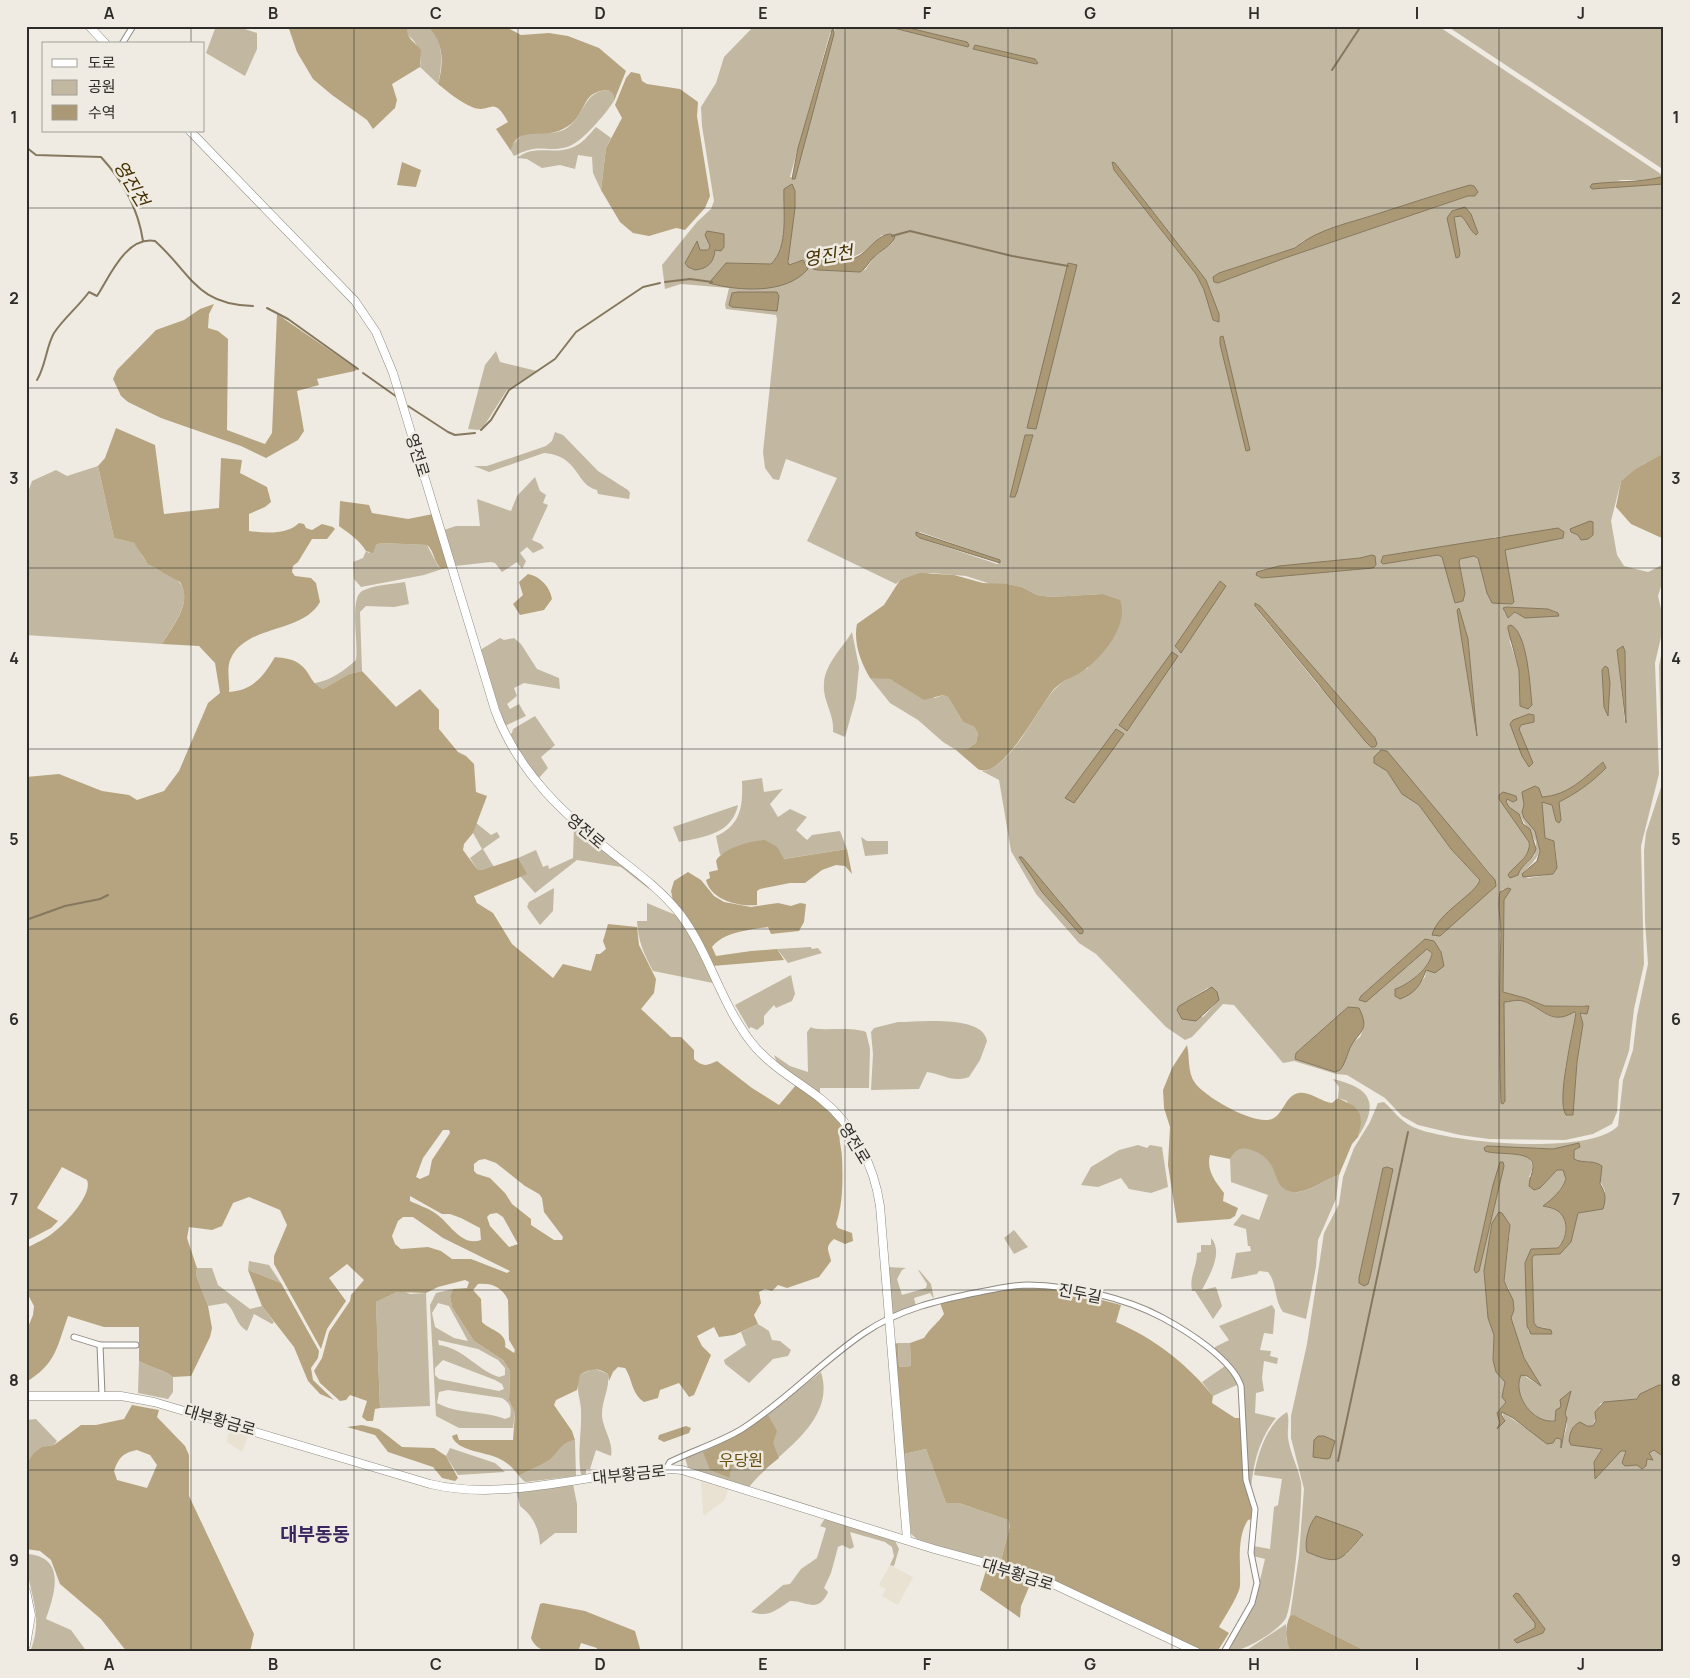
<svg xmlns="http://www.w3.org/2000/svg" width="1690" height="1678" font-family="Manrope,'Noto Sans KR',sans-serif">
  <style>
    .built { fill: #e9e1d1 }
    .green { fill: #c2b7a1; fill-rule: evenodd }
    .forest { fill: #b5a47f; fill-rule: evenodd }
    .water { fill: #ab9975; stroke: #86785e }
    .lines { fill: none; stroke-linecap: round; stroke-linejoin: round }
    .stream { stroke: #86785e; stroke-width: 2 }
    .street-casing { stroke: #8e8a81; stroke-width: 7 }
    .secondary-casing { stroke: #8e8a81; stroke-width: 9 }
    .street { stroke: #fff; stroke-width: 5 }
    .secondary { stroke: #fff; stroke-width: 8 }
    .grid { fill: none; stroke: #2e2c29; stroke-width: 1; stroke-opacity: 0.55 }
    .labels { text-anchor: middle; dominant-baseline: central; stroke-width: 5; stroke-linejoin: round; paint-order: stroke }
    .street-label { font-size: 16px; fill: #2e2c29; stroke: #efebe2 }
    .park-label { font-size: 16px; fill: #684f0f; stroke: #efebe2 }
    .water-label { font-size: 18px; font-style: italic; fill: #453100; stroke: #efebe2 }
    .quarter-label { font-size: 19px; font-weight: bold; fill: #3a2762; stroke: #efebe2 }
    .neatline { fill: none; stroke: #2e2c29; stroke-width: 2 }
    .grid-label { font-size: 16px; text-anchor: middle; font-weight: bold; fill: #2e2c29 }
  </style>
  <rect width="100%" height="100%" fill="#efebe2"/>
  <g class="built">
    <path d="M230 1427 249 1433 242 1452 227 1442Z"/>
    <path d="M701 1480 728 1489 725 1500 705 1515 703 1514Z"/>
    <path d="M890 1565 913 1577 898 1605 882 1596 886 1589 879 1585Z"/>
  </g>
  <g class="green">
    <path d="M216 26H236L257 33V49L245 76 206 53Z"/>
    <path d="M408 26C413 26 423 25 428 27 445 36 442 69 438 84L420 67C422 59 419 48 414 41 411 37 408 37 406 31Z"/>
    <path d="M754 26H886L968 47 967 42 901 26H1438L1664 176V180L1660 177 1650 180H1617L1639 185 1664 184V453L1635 469 1621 481 1611 521 1617 555 1624 566 1648 572 1664 564 1663 580 1658 596 1662 613 1661 637 1655 663 1659 774 1641 846 1644 964 1634 1009 1629 1051 1619 1080 1617 1112 1612 1124 1593 1134 1565 1140 1489 1139 1460 1135 1418 1125 1402 1116 1385 1098 1347 1075 1336 1074 1294 1061 1283 1063 1234 1005 1223 1004 1192 1037 1185 1040 1166 1027 1096 954 1079 943 1036 894 1011 851 999 780 982 771C1011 769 1037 708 1055 689 1063 680 1078 674 1088 668L1102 594 1051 597 1037 595 1022 587 1008 584 994 585 966 576 931 573 900 580 896 584 807 541 837 478 786 459 779 480 773 479 765 468 763 452 777 319 776 315 726 309 725 305 729 288 681 284 665 289 662 265 697 222 711 209 714 201 702 126 701 107 716 83 724 57ZM835 28 795 179 790 177 830 33ZM975 45 1035 59 1038 63 1036 64 973 49ZM1112 162 1115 163 1206 280 1219 314V322L1213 320 1204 290 1196 274 1114 170ZM1446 192 1475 196H1468L1285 258 1218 283 1214 281 1219 273 1295 248 1303 241 1327 230ZM784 194 795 208 788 249 789 265 798 261 764 288 716 285 726 263 771 264C786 249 786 215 784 194ZM1465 207 1472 232C1468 224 1466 217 1458 215L1454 218 1456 258 1447 218ZM882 235 893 242 873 258 866 269 860 272 818 270V258C848 262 861 258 882 235ZM724 238 723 244 715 250 702 269C694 270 690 270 685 263L696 242 700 250H707L710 246 708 239ZM1222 336 1223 337 1247 451 1220 344V337ZM1025 435 1033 436 1017 492 1010 497ZM920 532 997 559 1000 563 997 564 920 538 916 533ZM1564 532 1563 538 1508 548 1505 550V554L1481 567 1478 558 1474 556 1460 559 1459 562 1465 593 1455 603 1442 557 1438 555 1383 564 1381 562 1383 556 1484 541 1495 537ZM1360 558 1308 573 1262 578 1256 575ZM1220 581 1226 586 1178 651 1175 646ZM1255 603 1260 606 1375 738 1319 686 1255 607ZM1506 607 1548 609 1558 613 1559 615H1521L1516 612 1508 618 1504 612ZM1459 608 1468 639 1477 736 1457 610ZM1509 639 1529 670 1520 706 1519 670ZM1617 650 1625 651 1626 723 1625 722ZM1603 762 1606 768C1592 783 1576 792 1559 802L1561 820 1554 813 1552 805 1542 802 1545 838 1554 841 1555 844 1557 868 1553 874 1528 878 1522 874C1538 858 1549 847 1531 825 1527 820 1524 819 1522 812L1535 786 1539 788 1542 797C1569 795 1584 778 1603 762ZM1374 763 1411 781 1491 874 1496 886 1447 914 1479 886 1480 880 1451 849 1419 805 1402 794 1387 771ZM1499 799 1517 800 1513 802 1507 799 1506 802 1509 807 1519 814 1536 842 1535 855 1520 869 1519 864 1528 853 1529 842ZM1020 857H1022L1083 930 1042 892ZM1503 889 1507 894 1504 900 1503 992 1525 998 1545 1006 1585 1005 1583 1012 1580 1013 1583 1024 1577 1062 1573 1115 1563 1106 1565 1069 1576 1013 1574 1012C1551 1025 1543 1009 1523 1001 1516 998 1510 1002 1504 1001L1505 1101 1503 1104 1501 1102C1499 1043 1499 985 1501 926 1501 915 1495 896 1503 889ZM1425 939 1434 941 1441 952 1430 970H1426L1425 977 1414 990 1395 989C1409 985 1424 970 1432 957L1430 949 1423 951 1408 966 1361 996ZM1208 988 1219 1000 1203 1017 1179 1006ZM1348 1007 1363 1022V1030L1360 1037 1353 1042 1340 1070 1335 1072 1295 1059 1296 1053Z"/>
    <path d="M1447 26H1664V170Z"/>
    <path d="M608 90 613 94 614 101C607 112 581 144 567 147 545 153 540 142 514 156L511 151 512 145 522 135C537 130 553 137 567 128 585 116 583 91 608 90Z"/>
    <path d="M596 127 611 138 606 148 601 190 593 173 592 157 578 155 575 169 560 165 542 168 527 159 517 158C535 144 552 155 571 148 581 145 589 135 596 127Z"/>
    <path d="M496 351 500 362 537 371 507 390 484 426 479 430 468 429 485 365Z"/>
    <path d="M555 432 563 435 598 471 628 490 630 493 629 499 598 494 597 490C575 485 580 456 544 453L489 472 474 466H487L546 446 552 441Z"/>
    <path d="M98 466 114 538 134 543C140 549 141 556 147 562 152 568 163 571 170 575 201 592 174 623 162 644L26 635V498L32 481 56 470 67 476Z"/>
    <path d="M535 477 540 491 546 495 543 503 548 505 532 540 541 544 544 548 533 553 527 547 520 553 526 561 522 569 517 562 502 572 495 563 491 562 455 566 444 530 456 526H480L477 499 511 511 517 496Z"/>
    <path d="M381 543 427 545 438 566 442 569 424 575 361 587 354 579 353 562 363 558 366 551 369 553 376 545Z"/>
    <path d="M405 582 409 604 394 607 366 606 360 612 362 671 349 674 323 689 314 686 315 683C330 681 345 670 356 660 359 644 349 599 362 591 374 585 392 584 405 582Z"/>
    <path d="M852 632 859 667 856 698 845 737 833 732C835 715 822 700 824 683 825 664 843 647 852 632Z"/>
    <path d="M500 638 504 640 514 638 521 644 537 669 559 678 560 689 524 683 514 688 517 696 507 704 510 709 519 704 526 716 505 726 480 650Z"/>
    <path d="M1664 639V1386C1653 1383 1646 1395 1636 1399 1628 1403 1614 1401 1604 1402L1600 1404 1593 1426H1587L1571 1445 1602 1448 1594 1462 1595 1479 1621 1451 1626 1450 1622 1463 1637 1465 1642 1469 1646 1459 1652 1460 1649 1453 1654 1450 1664 1457V1652H1368L1298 1617 1290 1616 1299 1555 1304 1489 1291 1438V1416L1307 1344 1324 1233 1339 1204 1343 1177 1354 1148 1370 1122 1378 1103 1384 1102C1394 1111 1400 1121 1413 1127 1448 1143 1590 1156 1618 1126L1623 1080 1633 1050 1637 1016 1648 964 1645 921 1644 851 1646 833 1662 784 1659 666ZM1575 1144 1580 1147 1574 1150V1159L1580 1162 1590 1161 1605 1191 1603 1209 1578 1213 1571 1242 1560 1254 1534 1255 1532 1258 1534 1323 1536 1327 1547 1328 1528 1331 1531 1249 1558 1248C1567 1238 1570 1216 1555 1209 1552 1207 1547 1207 1544 1206L1554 1199 1566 1179 1563 1170H1557L1549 1177H1529C1533 1169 1534 1165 1528 1157L1488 1146 1553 1149ZM1504 1166 1479 1271 1476 1273 1474 1270 1485 1220ZM1387 1167 1393 1169 1368 1284 1359 1278 1383 1168ZM1506 1219 1510 1225V1231L1504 1281 1509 1289 1514 1310 1511 1318 1518 1342 1524 1358 1539 1385 1521 1374C1512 1395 1533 1424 1555 1421L1561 1407 1568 1400 1565 1414C1570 1423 1564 1436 1561 1445V1439L1524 1427 1502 1412 1505 1421 1497 1413 1506 1402 1503 1390 1505 1382C1489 1359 1494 1362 1494 1335 1494 1324 1489 1312 1487 1301 1483 1274 1487 1250 1492 1223ZM1316 1517 1358 1531 1363 1536 1346 1555ZM1516 1593 1519 1594 1542 1625 1543 1633 1517 1643 1536 1628 1535 1623 1513 1596Z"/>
    <path d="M880 677 890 679 935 698 943 695 948 697 963 722 974 727 978 733 976 743 967 749 956 750 943 742 918 720 890 703 870 678Z"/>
    <path d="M535 716 555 745 541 757 548 768 537 780 508 735 512 733 513 729Z"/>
    <path d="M762 778 764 792 783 789 770 804 778 817 790 809 807 817 796 830 807 840 812 835 840 831 847 849 783 859 756 841 720 855 716 836C741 825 743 806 742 781Z"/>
    <path d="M738 805C732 834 704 837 679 842L673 827Z"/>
    <path d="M475 822 491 835 497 832 500 837 483 849 494 867 482 870 477 869 470 858 482 849 473 833Z"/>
    <path d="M574 825 648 884 649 889 621 867 577 860 535 893 520 876 526 874 518 858 536 850 543 867 548 865 549 869 573 858Z"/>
    <path d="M861 837 867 841H888V854L865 856Z"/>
    <path d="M554 888 553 911 540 925 527 907 529 902Z"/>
    <path d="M647 903 678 916 698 948 713 983 653 971C644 954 638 941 637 921H647Z"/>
    <path d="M811 947 812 949 818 948 822 953 788 963 777 949Z"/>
    <path d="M791 975 795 994 792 1001 776 1008 774 1005 764 1016V1024L757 1030 751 1027 749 1029 735 1005Z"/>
    <path d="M898 1022C919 1022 983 1014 987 1041L980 1060 969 1077C952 1083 943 1074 927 1072L919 1089 871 1090 873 1054 871 1032 874 1028Z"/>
    <path d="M811 1027C817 1032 851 1026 866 1032L870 1049 869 1088H820V1095L778 1065 774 1055 790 1066 808 1072 807 1032Z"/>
    <path d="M1333 1079C1371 1088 1380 1103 1358 1137L1359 1132 1347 1101 1338 1098 1339 1087Z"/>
    <path d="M1138 1145 1147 1148 1150 1145 1162 1147 1168 1187 1151 1193 1129 1189 1121 1178 1098 1187 1081 1185 1091 1167 1119 1150Z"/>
    <path d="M1243 1147C1252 1150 1264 1152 1270 1161 1279 1174 1279 1195 1299 1192 1313 1190 1325 1179 1339 1175L1336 1199 1318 1240 1316 1267 1306 1319 1283 1312C1274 1300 1277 1283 1268 1272L1259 1271 1257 1274 1231 1279 1236 1253 1251 1251 1250 1246H1248L1246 1229 1233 1225 1242 1214 1259 1220 1268 1195 1231 1182 1230 1159 1236 1150Z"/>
    <path d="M1014 1230 1028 1247 1014 1254 1004 1238Z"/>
    <path d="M1211 1238C1224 1252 1209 1276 1202 1290L1216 1287 1222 1306 1213 1319 1195 1291H1192C1189 1276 1197 1267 1197 1253L1201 1252V1245H1211Z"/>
    <path d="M249 1261 269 1265 281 1283 248 1270Z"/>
    <path d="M888 1267 906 1268 902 1270 897 1279 902 1295 926 1288 927 1284 918 1270 920 1271 931 1284 934 1299 930 1293 914 1298 916 1306 893 1314Z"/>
    <path d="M197 1268H212L218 1285 250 1309 262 1306 274 1322 272 1324 254 1314 247 1331C235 1324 236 1311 226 1303L208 1306 196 1275Z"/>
    <path d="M453 1289 450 1296 452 1307 474 1341 503 1360 510 1371 509 1400 515 1413 513 1428H459L436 1416 430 1305 436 1293ZM438 1303 449 1306 468 1341 454 1338 435 1327 432 1313ZM438 1340 478 1349 498 1360 505 1368V1375L499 1377C477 1370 463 1348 439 1345ZM443 1360 495 1380 502 1384 504 1389 499 1391 439 1379 435 1375V1368ZM448 1390 502 1398C510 1403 512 1408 510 1417L505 1419C483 1410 459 1415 437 1403L439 1392Z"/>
    <path d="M403 1291 410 1294 426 1293 430 1406 380 1408 376 1302 397 1292Z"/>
    <path d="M1272 1305 1275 1310 1273 1334 1264 1333 1260 1350 1271 1351 1270 1356 1278 1358 1277 1364 1264 1361 1262 1378 1264 1391 1256 1393 1255 1413 1276 1418C1259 1439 1253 1464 1251 1490L1247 1472 1244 1387 1235 1370 1215 1351V1347L1229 1340 1219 1326Z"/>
    <path d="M758 1324 769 1331 772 1340 780 1341 791 1350 788 1356 773 1359 749 1383 725 1364 724 1360 746 1345 741 1332Z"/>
    <path d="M898 1343H910L911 1366 899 1367Z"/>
    <path d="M139 1361C151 1368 163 1369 173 1377V1392L168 1399 138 1393Z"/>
    <path d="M1225 1366 1239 1384 1213 1396 1202 1382Z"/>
    <path d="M593 1368 608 1374C610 1388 602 1400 602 1414 602 1428 614 1442 611 1456L596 1450 590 1469H586V1474L581 1475C577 1450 582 1433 581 1409 580 1396 575 1388 580 1375Z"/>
    <path d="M821 1372C837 1423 776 1453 749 1487L688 1468 685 1458C742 1439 776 1407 821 1372Z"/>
    <path d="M1287 1412C1290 1419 1287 1429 1288 1438 1290 1453 1298 1467 1301 1482 1303 1499 1293 1604 1286 1618 1278 1632 1242 1652 1228 1652L1256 1597 1265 1559 1253 1556V1546L1270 1549 1274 1507 1278 1505 1282 1479 1254 1475C1258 1453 1267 1424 1287 1412Z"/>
    <path d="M36 1419 57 1441 54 1445C41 1446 34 1453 26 1464V1420Z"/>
    <path d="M575 1440 576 1476 525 1482 519 1476C528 1470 539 1467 548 1461 559 1454 558 1444 575 1440Z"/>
    <path d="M450 1448 495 1463 505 1472 458 1475 446 1456Z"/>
    <path d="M926 1449 946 1503H959L1008 1520 1010 1526 1000 1564 918 1540 911 1534 904 1454Z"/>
    <path d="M573 1484 577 1504V1533H555L540 1545C539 1528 533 1516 520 1506L517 1492Z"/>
    <path d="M826 1517 895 1541 899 1549 894 1566 890 1565 894 1556 892 1547 885 1542 850 1532 854 1547 850 1549 842 1545 838 1547 831 1573 824 1588 828 1592C818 1615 805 1600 790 1601 776 1610 769 1618 751 1612L783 1585 790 1584 801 1569 817 1558 826 1528 820 1526Z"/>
    <path d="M26 1554C67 1556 55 1594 46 1619L71 1630 87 1652H30C46 1614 26 1590 26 1554Z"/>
    <path d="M1286 1624V1639L1292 1652H1244Z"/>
  </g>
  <g class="forest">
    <path d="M288 26H408C404 37 415 42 421 50L420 67 392 84 397 100 395 108 373 129 367 120 332 95 313 79 297 52Z"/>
    <path d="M427 26H504L521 35 549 33 568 36 599 48 626 71 614 101 613 94 608 90C578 91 589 117 563 129 543 140 516 124 511 151L496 129 508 122C492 93 491 115 472 107 459 101 449 93 438 84 444 64 444 40 427 26Z"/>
    <path d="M631 72 640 74 642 81 647 84 680 89 698 102 697 116 710 196 705 208 685 230 676 228 649 236 633 233 620 222 601 190 606 148 622 118 615 105 626 78Z"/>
    <path d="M402 162 421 170 416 187 397 185Z"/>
    <path d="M214 304 209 314 208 328 218 331 228 339 227 430 265 444 272 433 277 314 357 369 355 371 317 379 319 385 297 391 304 431 298 440 266 458 241 446 161 418 128 402 121 396 113 379 117 370 156 330 184 320 200 309Z"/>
    <path d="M116 428 155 445 164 514 219 508 221 458 242 460 240 473 267 487 271 502 265 507 249 514V531C265 533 287 535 299 523L304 524 306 528 312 530 322 524 333 527 335 529 327 539H312L298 562 293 566 292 572 295 576 311 578 316 583 320 602C302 634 247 624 231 658 226 667 230 682 229 692 253 690 263 677 275 657 284 658 295 659 302 666 311 674 311 684 323 689L349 674 362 671 396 707 420 689 439 710V729L458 752 466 756 474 764 476 792 487 796 473 833 464 844 463 850 477 869 482 870 518 858 527 874 474 896 477 903 493 913 512 944 553 978 563 964 591 971 596 954H600L606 949 603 941 608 924 637 927 639 945 656 979 654 993 641 1009 671 1037H681L694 1050V1059C703 1067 707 1066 717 1061L752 1088 779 1105 796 1085 825 1106 842 1124C836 1135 842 1147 842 1158 843 1180 843 1204 836 1224L838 1228 852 1233 853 1241 845 1244 834 1239C824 1248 829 1250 831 1261L819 1277 787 1288 778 1285 772 1291 765 1289 759 1292 761 1303 754 1315 758 1324 734 1335 719 1337 714 1327 697 1336 702 1346 711 1355 694 1395 689 1397 679 1383 660 1390 658 1398 644 1402C631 1393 633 1380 625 1368L618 1367 613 1372 609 1381 608 1374C597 1367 590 1368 580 1375L577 1390 556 1400 554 1405 572 1431 575 1440C558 1444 559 1454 548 1461 539 1467 528 1470 519 1476 513 1468 507 1462 498 1458 486 1452 456 1451 452 1436L457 1434 459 1440H513L515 1413 509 1400 510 1371 503 1360 474 1341 452 1307 450 1296 453 1289 467 1288 469 1282 465 1280 438 1287 426 1293 397 1292 376 1302 380 1408 375 1409 373 1421H367L362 1417 367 1401 350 1395 346 1400 340 1401 320 1383 314 1371 322 1358 329 1332 350 1301 351 1295 364 1280 347 1264 329 1278 346 1301 327 1329 321 1349 274 1264V1256L287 1225 280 1210 249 1197 233 1203 222 1226 212 1230 189 1227 187 1238 197 1268 196 1275 208 1306 212 1328 210 1337 191 1376 173 1377C163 1369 151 1368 139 1361V1327H104L68 1316C57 1347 56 1364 26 1382V1332L33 1315 34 1306 26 1291V1248C36 1243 46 1239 54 1232 66 1223 93 1194 87 1180L62 1167 37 1208 58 1221 51 1228 26 1241V777L59 774 102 791 129 795 137 800 164 791 179 771 208 703 220 693 215 663 199 646 162 644C173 625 193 603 180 582L148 564 134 543 114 538 98 466 105 458ZM443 1130H449L450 1133 432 1160 429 1175 420 1179 416 1177 423 1158ZM485 1159 496 1163 525 1186 539 1194 542 1198 544 1212 563 1237 562 1240H554L531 1225V1219L512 1204 505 1193 490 1178 477 1174 474 1171V1164L479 1160ZM410 1196 442 1214H450L461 1218 480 1228 481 1240C461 1247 450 1223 435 1213 428 1208 418 1205 410 1201ZM497 1213 503 1217 518 1244 509 1247 490 1226 487 1217 490 1214ZM403 1217H413L443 1238 510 1271 507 1273 471 1259H452L441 1251 428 1247 401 1249 395 1244 392 1236 398 1221ZM478 1284C492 1283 502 1287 508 1300L509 1340 515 1350 514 1353 505 1347C508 1332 489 1330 482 1322L481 1299 473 1290Z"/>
    <path d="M1664 453V539L1631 524 1616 507 1621 481 1635 469Z"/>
    <path d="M340 501 369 505 372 513 408 519 433 514 448 565 447 568 442 569C433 563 435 551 427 545L381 543 376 545 373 553 366 551C359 540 350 534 339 526Z"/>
    <path d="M920 573 954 575 983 583 1008 584 1022 587 1037 595 1051 597 1102 594 1120 600C1129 624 1105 654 1087 668 1078 676 1064 679 1055 688 1041 703 1002 782 978 769L956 750 967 749 976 743 978 733 974 727 963 722 948 697 943 695 924 700 890 679 870 678C861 663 853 642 857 624L884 605 900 580Z"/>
    <path d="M528 574C540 576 550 587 552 599L544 610 520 615 513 604 523 595 519 582Z"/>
    <path d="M765 840 777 847 784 859 847 849 852 874 845 866 836 865 822 870 805 883H790L760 889 757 891V905C738 907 711 900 706 880L710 878 709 872 718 870 716 861C723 848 751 841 765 840Z"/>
    <path d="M688 872 701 880 714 896 724 902 751 907 778 903 791 906 800 903 806 904 804 922 799 931 771 934 768 927C749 930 724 932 712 947L716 956 751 951 777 949 784 960 712 966 673 901 671 891 674 881Z"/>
    <path d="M1187 1045C1190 1057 1187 1072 1195 1083 1205 1097 1255 1126 1272 1119 1284 1114 1285 1095 1299 1093 1310 1091 1321 1102 1332 1103L1338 1098 1354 1106 1360 1114 1361 1123 1358 1137 1352 1144 1339 1175C1323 1179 1305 1197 1288 1191 1270 1184 1282 1158 1248 1149 1238 1146 1235 1152 1230 1159L1210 1155C1206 1170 1215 1181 1224 1193L1223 1201 1238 1208 1235 1216 1230 1219 1177 1223 1168 1165 1170 1127 1164 1108 1163 1090 1172 1068Z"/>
    <path d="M248 1270 281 1283 319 1351 318 1358 311 1368 313 1380 334 1400 320 1394 308 1381 294 1347 262 1306Z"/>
    <path d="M1032 1287 1063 1290 1121 1305 1116 1322C1155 1339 1186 1363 1213 1396L1212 1403 1235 1418H1242L1243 1452 1253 1519 1248 1520C1236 1538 1241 1564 1240 1585 1240 1594 1224 1618 1219 1627L1229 1633 1217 1652H1204L1055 1581 1000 1564 1010 1526 1008 1520 959 1503H946L926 1449 904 1454 895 1344 898 1343 899 1367 911 1366 910 1343 924 1338C931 1327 937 1324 944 1314L940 1303 1014 1288Z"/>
    <path d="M132 1405 159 1410 157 1417 185 1446 189 1455V1496L254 1634 250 1652H127L101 1619 60 1584 51 1560 40 1551 26 1549V1464L34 1453 42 1447 54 1445 81 1425H96L124 1419ZM137 1450 150 1455 157 1465 147 1488 117 1480 114 1471C119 1457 123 1453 137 1450Z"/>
    <path d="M768 1415 777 1431 773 1443 779 1458 765 1469 760 1467 757 1459C745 1453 728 1464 730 1478L710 1470 703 1452 735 1437Z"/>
    <path d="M362 1425 379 1429 402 1447 434 1448 446 1456 458 1478 455 1481 442 1478 433 1467 388 1452 375 1435 347 1427Z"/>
    <path d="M686 1426 691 1428 689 1433 664 1442 658 1439 659 1435Z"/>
    <path d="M987 1567 1032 1580 1021 1606 1020 1618 980 1590Z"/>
    <path d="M543 1603 585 1611 635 1631 641 1652H596L597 1648 581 1643 578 1652C561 1652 539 1657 531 1638L540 1604Z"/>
    <path d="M1294 1615 1368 1652H1292C1284 1642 1285 1626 1290 1616Z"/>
  </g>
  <g class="water">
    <path d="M886 26H901L967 42 969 45 968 47Z"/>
    <path d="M833 27 834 34 795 179H792L798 148Z"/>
    <path d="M975 45 1035 59 1038 63 1036 64 973 49Z"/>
    <path d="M1112 162 1115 163 1206 280 1219 314V322L1213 320 1204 290 1196 274 1114 170Z"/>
    <path d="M1661 177 1664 180V184L1592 189 1590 187 1592 184C1614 181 1639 183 1661 177Z"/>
    <path d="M792 184 795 191V208L788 262 789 265 803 260 808 269C786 295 738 291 709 283L726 263 771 264C789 247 783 211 784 189Z"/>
    <path d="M1470 185 1474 186 1478 192 1475 196H1468L1285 258 1218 283 1214 282 1213 277 1219 273 1295 248C1317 229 1350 223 1377 214 1408 204 1438 194 1470 185Z"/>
    <path d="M1465 207 1471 214 1478 233 1476 235C1469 230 1468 222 1461 216L1454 217 1460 253 1459 257 1456 258 1447 218 1452 211Z"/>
    <path d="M707 231 724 234V247L721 251 715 250C714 263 707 269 695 270L688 267 685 263 697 241 700 250H708L710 246 705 235Z"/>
    <path d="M891 234 895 237C891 246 881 250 874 257 868 262 867 268 860 272L818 270 813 269 811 265 812 261C824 254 841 263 855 258 868 253 877 234 891 234Z"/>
    <path d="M1068 263 1077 265 1036 429 1027 428Z"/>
    <path d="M738 292H777L779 296 777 311 732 307 729 305 732 293Z"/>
    <path d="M1223 336 1250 450 1246 451 1220 344V337Z"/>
    <path d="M1025 435H1033L1017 492 1015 497H1010Z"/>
    <path d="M1590 521 1593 522V535L1588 539 1581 540 1578 535 1571 532 1570 529Z"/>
    <path d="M1558 528 1564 532 1563 538 1505 550 1514 602 1512 604 1492 603 1487 593 1478 558 1474 556 1460 559 1459 562 1465 593 1463 601 1455 603 1442 557 1438 555 1383 564 1381 562 1383 556Z"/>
    <path d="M916 532 1000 560V563L920 538 916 535Z"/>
    <path d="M1372 555 1375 556 1376 565 1373 568 1262 578 1256 575 1257 572 1279 566 1360 558Z"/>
    <path d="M1220 581 1226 586 1181 653 1175 646Z"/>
    <path d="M1255 603 1260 606 1375 738 1377 744 1375 747H1371L1365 741 1255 606Z"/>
    <path d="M1506 607 1548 609 1558 613 1559 616 1525 618 1515 612 1508 618 1503 608Z"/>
    <path d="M1459 608 1468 639 1477 736 1457 610Z"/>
    <path d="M1511 625C1528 634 1530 688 1532 705L1528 709 1520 706 1519 670 1508 629V626Z"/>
    <path d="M1623 646 1625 651 1626 723 1617 650Z"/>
    <path d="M1172 652 1178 656 1127 731 1119 725Z"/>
    <path d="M1605 666 1608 668 1610 683 1608 716 1604 707 1602 670Z"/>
    <path d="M1529 714 1534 715V722L1521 725 1519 729 1533 763 1529 767 1522 756 1510 724 1513 720Z"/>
    <path d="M1116 729 1124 734 1074 803 1065 798Z"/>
    <path d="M1381 750 1387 751 1495 880 1496 886 1440 936 1432 935C1438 912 1475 895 1480 880L1451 849 1419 805 1402 794 1387 771 1374 763V757Z"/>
    <path d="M1603 762 1606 768C1591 783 1577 793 1559 802L1561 820 1559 823 1556 821 1552 805 1542 802 1545 838 1554 841 1557 868 1553 874 1523 877 1522 874 1537 861 1540 851 1535 831 1524 818 1522 812 1524 805 1522 792 1535 786 1539 788 1542 797C1569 795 1584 778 1603 762Z"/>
    <path d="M1503 792 1516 796 1517 800 1513 802 1507 799 1506 802 1509 807 1519 814 1523 824 1530 829 1536 849C1533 861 1521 864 1518 875L1510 878 1508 875C1515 864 1531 858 1529 842L1499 799V795Z"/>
    <path d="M1019 857H1022L1083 930V933L1080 934 1042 892Z"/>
    <path d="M1508 888 1511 889 1504 900 1503 992 1525 998 1545 1006H1589L1587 1014 1580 1013 1583 1024 1577 1062 1573 1115H1566C1556 1101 1573 1033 1576 1013L1574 1012C1551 1026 1543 1008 1523 1001 1516 999 1510 1002 1504 1002L1505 1101 1503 1104 1501 1103C1499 1046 1499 991 1501 934 1501 921 1497 905 1500 892Z"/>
    <path d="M1425 939 1434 941 1441 952 1444 966 1435 973 1426 970C1421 984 1416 993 1400 999L1395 996V989C1407 986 1431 967 1432 953L1427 949 1366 1002 1359 1000 1361 996Z"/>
    <path d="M1212 987 1217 992 1219 1000 1196 1021 1182 1019 1177 1010 1179 1006Z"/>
    <path d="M1348 1007 1359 1008C1371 1032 1358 1031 1350 1048 1347 1055 1345 1064 1340 1070L1335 1072 1295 1059 1296 1053Z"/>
    <path d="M1579 1143 1580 1147 1574 1150V1159C1583 1164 1592 1159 1602 1166L1600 1184C1606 1193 1606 1199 1603 1209L1578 1213 1571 1242 1560 1254 1534 1255 1532 1258 1534 1323 1537 1327 1551 1330 1552 1334H1531L1527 1326 1525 1263 1531 1249 1558 1248C1567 1239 1570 1220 1558 1211 1554 1208 1548 1207 1543 1206 1554 1198 1561 1191 1566 1179L1563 1170H1557L1540 1188 1534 1190 1529 1186C1529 1179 1533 1173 1533 1167 1534 1149 1498 1156 1485 1151L1484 1148 1487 1146 1553 1149Z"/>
    <path d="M1500 1162H1503L1504 1166 1479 1271 1476 1273 1474 1270 1493 1185Z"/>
    <path d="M1387 1167 1393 1169 1370 1277 1368 1284 1364 1286 1359 1283V1278L1383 1168Z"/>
    <path d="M1499 1212 1502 1213 1510 1225 1504 1281 1513 1300 1514 1310 1511 1318 1524 1358 1541 1386 1527 1376 1521 1375C1512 1395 1533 1424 1555 1421L1556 1410 1561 1407 1560 1400 1571 1391 1565 1414 1567 1418 1561 1448V1439L1556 1438 1553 1443 1547 1444 1513 1418 1502 1412 1501 1414 1505 1421 1497 1429 1500 1423 1497 1413 1506 1402 1502 1397 1505 1382 1496 1372 1493 1360 1494 1335 1488 1318 1484 1271 1492 1223Z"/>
    <path d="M1659 1385 1664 1386V1457L1654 1450 1649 1453 1653 1460 1647 1459 1646 1466 1642 1469 1637 1465 1625 1466 1622 1463 1626 1451H1621L1595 1479 1594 1462 1602 1449 1571 1445 1569 1441C1570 1432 1572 1426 1580 1422L1587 1426H1593L1596 1421 1595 1412 1604 1402 1637 1399 1640 1394Z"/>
    <path d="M1318 1436H1324L1335 1441 1330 1458 1327 1459 1313 1457 1314 1440Z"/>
    <path d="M1316 1516 1358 1531 1363 1535C1340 1561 1340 1566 1307 1552 1304 1542 1309 1524 1316 1516Z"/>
    <path d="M1516 1593 1519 1594 1545 1629 1543 1633 1517 1643 1514 1640 1535 1628V1623L1513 1596Z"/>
  </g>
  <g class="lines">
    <g class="stream">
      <path d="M1332 70 1361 26"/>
      <path d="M26 147 36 155 101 157C124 182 138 208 143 241"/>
      <path d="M892 236 910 231 1012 256 1068 266"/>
      <path d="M665 282 690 279 712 282"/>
      <path d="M267 308 288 319 358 369"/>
      <path d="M363 373 397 397"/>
      <path d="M37 380C46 365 46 347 54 333 64 318 78 307 89 292L97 296C110 276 126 236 155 241 192 274 196 305 253 306"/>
      <path d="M408 406 448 432 455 435 475 433"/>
      <path d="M481 430 491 420 509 390 555 359 576 332 643 287 660 283"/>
      <path d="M26 920 65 906 100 899 108 895"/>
      <path d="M1338 1461 1408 1132"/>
    </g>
    <g class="street-casing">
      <g id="street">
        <path d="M122 44 133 26"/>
        <path d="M74 1337 100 1345H136"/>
        <path d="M100 1345 102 1395"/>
        <path d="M666 1469 670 1462C694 1450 719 1443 742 1429 786 1401 821 1362 864 1333 899 1309 939 1300 980 1292 996 1289 1012 1285 1028 1285 1072 1286 1124 1297 1163 1318 1187 1331 1232 1359 1241 1386L1246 1480 1255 1509 1251 1553 1257 1583 1252 1603 1224 1652"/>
      </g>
    </g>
    <g class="secondary-casing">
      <g id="secondary">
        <path d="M89 26 106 44"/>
        <path d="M190 131 355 301 376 332 393 373 495 710C518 773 565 815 616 856 639 874 662 891 680 914 711 955 722 1009 756 1048 775 1069 799 1082 821 1099 854 1125 874 1165 880 1206L907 1540"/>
        <path d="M26 1396H121L154 1402 430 1484C488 1498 551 1484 609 1475 633 1472 657 1467 682 1470L934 1549 1040 1578 1197 1652"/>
        <path d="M26 1591 31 1615 26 1645"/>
      </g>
    </g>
    <use href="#street" class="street"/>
    <use href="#secondary" class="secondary"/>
  </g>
  <path class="grid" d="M191 26V44M354 26V1652M518 26V1652M682 26V1652M845 26V1652M1008 26V1652M1172 26V1652M1336 26V1652M1499 26V1652M191 131V1652M26 208H1664M26 388H1664M26 568H1664M26 749H1664M26 929H1664M26 1110H1664M26 1290H1664M26 1470H1664"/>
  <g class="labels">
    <g class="street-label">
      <text transform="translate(418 455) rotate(73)">영전로</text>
      <text transform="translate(586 831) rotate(40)">영전로</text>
      <text transform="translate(855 1143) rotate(59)">영전로</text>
      <text transform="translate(1080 1293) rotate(11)">진두길</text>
      <text transform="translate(220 1420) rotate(16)">대부황금로</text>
      <text transform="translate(629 1474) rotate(-6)">대부황금로</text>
      <text transform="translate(1018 1574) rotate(17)">대부황금로</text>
    </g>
    <g class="park-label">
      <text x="741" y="1460">우당원</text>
    </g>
    <g class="water-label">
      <text transform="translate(132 183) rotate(59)">영진천</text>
      <text transform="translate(828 255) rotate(-9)">영진천</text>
    </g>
    <g class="quarter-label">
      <text x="315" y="1534">대부동동</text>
    </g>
  </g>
  <rect width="1690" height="1678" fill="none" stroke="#efebe2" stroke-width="55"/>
  <rect x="42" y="42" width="162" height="90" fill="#efebe2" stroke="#a29f98"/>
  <rect x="52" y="59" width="25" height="8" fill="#ffffff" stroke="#a29f98"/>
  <text x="88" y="68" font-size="15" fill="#2e2c29">도로</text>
  <rect x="52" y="80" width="25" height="15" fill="#c2b7a1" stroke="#a29f98"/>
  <text x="88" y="92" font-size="15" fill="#2e2c29">공원</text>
  <rect x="52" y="105" width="25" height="15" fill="#ab9975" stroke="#a29f98"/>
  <text x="88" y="118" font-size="15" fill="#2e2c29">수역</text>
  <rect x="28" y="28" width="1634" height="1622" class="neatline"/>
  <g class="grid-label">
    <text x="109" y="19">A</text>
    <text x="273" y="19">B</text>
    <text x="436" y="19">C</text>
    <text x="600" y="19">D</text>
    <text x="763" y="19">E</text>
    <text x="927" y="19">F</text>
    <text x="1090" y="19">G</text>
    <text x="1254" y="19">H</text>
    <text x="1417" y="19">I</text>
    <text x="1581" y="19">J</text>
    <text x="14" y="123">1</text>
    <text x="1676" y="123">1</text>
    <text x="14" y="304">2</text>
    <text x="1676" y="304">2</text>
    <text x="14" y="484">3</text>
    <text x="1676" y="484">3</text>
    <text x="14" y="664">4</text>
    <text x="1676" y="664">4</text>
    <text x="14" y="845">5</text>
    <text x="1676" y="845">5</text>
    <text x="14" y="1025">6</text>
    <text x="1676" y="1025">6</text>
    <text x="14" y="1205">7</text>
    <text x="1676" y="1205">7</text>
    <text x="14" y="1386">8</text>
    <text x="1676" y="1386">8</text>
    <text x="14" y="1566">9</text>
    <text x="1676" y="1566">9</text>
    <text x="109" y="1670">A</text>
    <text x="273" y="1670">B</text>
    <text x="436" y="1670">C</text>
    <text x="600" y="1670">D</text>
    <text x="763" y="1670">E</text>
    <text x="927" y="1670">F</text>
    <text x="1090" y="1670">G</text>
    <text x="1254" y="1670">H</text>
    <text x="1417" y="1670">I</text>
    <text x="1581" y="1670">J</text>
  </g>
</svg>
